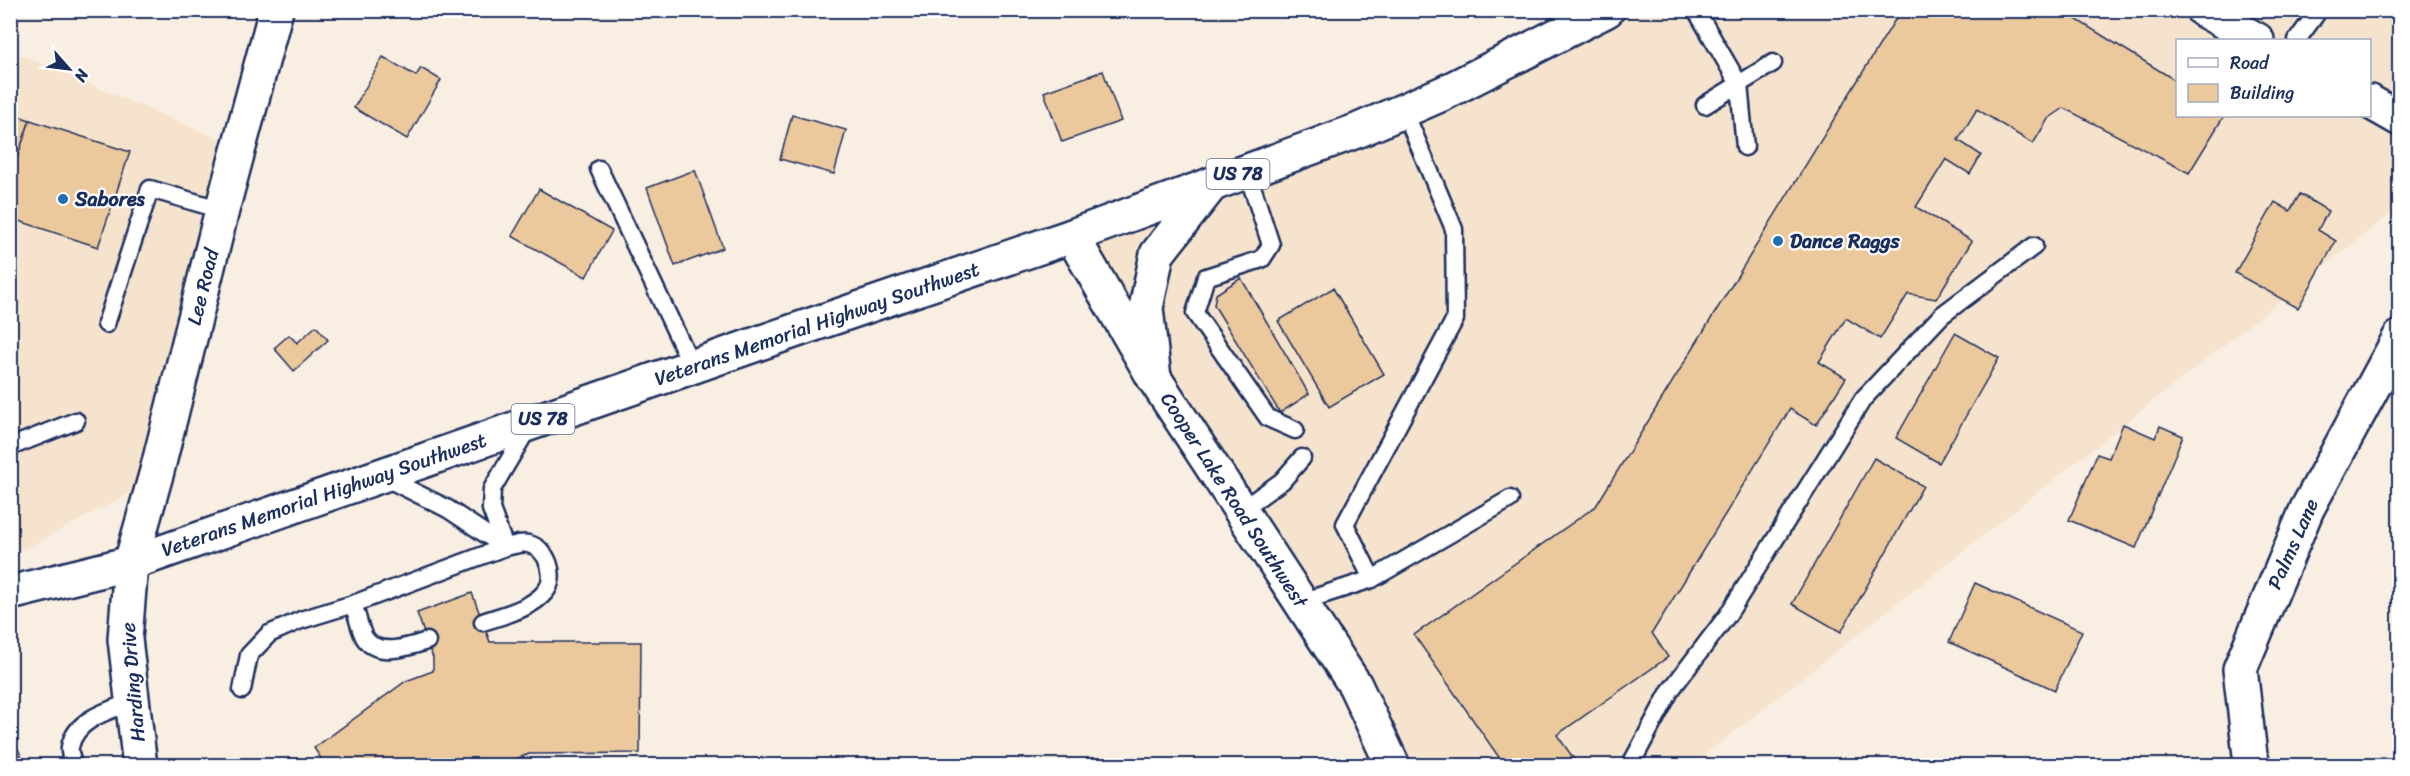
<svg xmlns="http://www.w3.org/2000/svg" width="2410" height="776" font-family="Sriracha,sans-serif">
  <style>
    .built { fill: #f5e3cd; fill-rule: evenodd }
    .building { fill: #ecc89d; stroke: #1b2f5e; stroke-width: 1.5 }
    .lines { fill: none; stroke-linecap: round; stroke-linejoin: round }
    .lane-casing { stroke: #1b2f5e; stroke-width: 21 }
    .street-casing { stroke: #1b2f5e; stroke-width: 38 }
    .secondary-casing { stroke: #1b2f5e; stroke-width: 38 }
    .primary-casing { stroke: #1b2f5e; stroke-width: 38 }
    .lane { stroke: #fff; stroke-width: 16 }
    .street { stroke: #fff; stroke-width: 33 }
    .secondary { stroke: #fff; stroke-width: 33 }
    .primary { stroke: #fff; stroke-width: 33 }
    .poi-dot { fill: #1f6fb2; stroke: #fff; stroke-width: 2 }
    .labels { text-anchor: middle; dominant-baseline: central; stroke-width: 4.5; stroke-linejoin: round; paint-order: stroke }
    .shield { fill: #fff; stroke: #5f6d8e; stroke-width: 1.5 }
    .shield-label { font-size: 18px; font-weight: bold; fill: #1b2f5e }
    .poi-label { font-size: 20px; font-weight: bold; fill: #1b2f5e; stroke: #fff; text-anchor: start }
    .street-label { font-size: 20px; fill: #1b2f5e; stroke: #fff }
  </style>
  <rect width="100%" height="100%" fill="#f9eee2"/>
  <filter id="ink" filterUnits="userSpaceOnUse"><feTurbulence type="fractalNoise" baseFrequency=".0167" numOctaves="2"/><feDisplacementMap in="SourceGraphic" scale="12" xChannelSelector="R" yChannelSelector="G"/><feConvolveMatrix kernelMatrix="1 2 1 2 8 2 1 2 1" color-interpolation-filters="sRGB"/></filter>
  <g filter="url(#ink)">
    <g class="built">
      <path d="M1587 11H2399V207L1692 765H1384L1246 498 1090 234 1592 17ZM2178 40H2370V116H2178Z"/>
      <path d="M11 51 245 150 153 481 11 556Z"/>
    </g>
    <g class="building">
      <path d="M1901 10H2061L2178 82V116H2224L2189 173 2064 108 2048 119 2033 144 1977 109 1958 140 1981 155 1970 174 1946 159 1916 207 1972 241 1936 299 1908 294 1880 339 1846 318 1819 362 1846 378 1816 425 1790 409 1652 633 1668 657 1557 735 1579 766H1505L1414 635 1596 506Z"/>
      <path d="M383 57 416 76 421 68 441 80 407 139 354 108Z"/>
      <path d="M1103 71 1121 121 1062 142 1044 92Z"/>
      <path d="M10 113 30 120 10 179Z"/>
      <path d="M792 115 846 130 834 174 780 159Z"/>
      <path d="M30 120 130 152 98 247 10 218V179Z"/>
      <path d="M695 170 723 248 675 266 647 188Z"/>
      <path d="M539 189 612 231 586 277 512 236Z"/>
      <path d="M2300 194 2328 211 2318 230 2336 241 2298 308 2235 273 2275 202 2290 211Z"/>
      <path d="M1241 278 1309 394 1280 413 1214 305 1216 294Z"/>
      <path d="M1333 288 1384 374 1329 407 1278 321Z"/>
      <path d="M316 326 328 340 294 371 274 348 289 335 297 343Z"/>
      <path d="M1955 333 1999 358 1939 463 1896 438Z"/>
      <path d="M2123 424 2155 438 2160 426 2183 436 2136 548 2069 520 2097 454 2109 458Z"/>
      <path d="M1874 458 1923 486 1841 632 1792 604Z"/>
      <path d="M1975 583 2082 631 2055 690 1949 642Z"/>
      <path d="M472 593 490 642H641L640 753 529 754 496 766H326L314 748 406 681 433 671V658L417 613Z"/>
      <path d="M14 740 26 766H10V741Z"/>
    </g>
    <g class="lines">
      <g class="lane-casing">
        <g id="lane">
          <path d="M1696 10 1739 84 1745 147"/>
          <path d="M2297 40 2316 14"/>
          <path d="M1705 105 1773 63"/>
          <path d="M599 169 692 366"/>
          <path d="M1247 171 1271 245 1262 259 1206 277 1195 313 1268 418 1295 430"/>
          <path d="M106 324 150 189 222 210"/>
          <path d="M10 447 76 421"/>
          <path d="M382 476 448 509 505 547"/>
          <path d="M1241 510 1282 481 1302 458"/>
          <path d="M505 547 491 509 492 489 528 428"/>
          <path d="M1372 579 1345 524 1455 319 1454 229 1404 110"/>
          <path d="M1301 602 1372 579 1510 499"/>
          <path d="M353 604C357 614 359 627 364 637 376 658 409 647 427 641"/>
          <path d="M242 690 249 655 269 634 301 620 353 604 505 547C512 546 521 542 528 544 547 547 558 577 545 592 531 609 503 615 483 622"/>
          <path d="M73 766C72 760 69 752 70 747 75 719 110 710 132 702"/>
          <path d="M1630 766 1670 691 1727 616 1863 399 1942 315 2034 246"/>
        </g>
      </g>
      <g class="street-casing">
        <g id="street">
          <path d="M2203 10 2257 40"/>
          <path d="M2370 102 2400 119"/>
          <path d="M140 766 125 639 131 563 157 471 222 210 276 10"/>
          <path d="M2254 766 2250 755 2240 669 2307 509 2400 337"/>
        </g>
      </g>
      <g class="secondary-casing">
        <path id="secondary" d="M1072 236 1154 378 1355 685 1393 766"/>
      </g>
      <g class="primary-casing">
        <g id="primary">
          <path d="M1154 378 1146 308 1157 254 1212 184"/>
          <path d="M10 593 131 563 791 332 1072 236 1359 130 1444 93 1607 10"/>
        </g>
      </g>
      <use href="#lane" class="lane"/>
      <use href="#street" class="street"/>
      <use href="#secondary" class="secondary"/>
      <use href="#primary" class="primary"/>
    </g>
  </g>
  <g class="poi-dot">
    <circle cx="63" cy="199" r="6"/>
    <circle cx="1778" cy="241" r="6"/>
  </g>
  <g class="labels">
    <g class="shield">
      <rect x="1206.5" y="159" width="63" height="30" rx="4.5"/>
      <rect x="511.5" y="404" width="63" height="30" rx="4.5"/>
    </g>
    <g class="shield-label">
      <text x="1238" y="174">US 78</text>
      <text x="543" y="419">US 78</text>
    </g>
    <g class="poi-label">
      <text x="75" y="199">Sabores</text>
      <text x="1790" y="241">Dance Raggs</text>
    </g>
    <g class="street-label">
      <text transform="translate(203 287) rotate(-76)">Lee Road</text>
      <text transform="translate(817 324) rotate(-19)">Veterans Memorial Highway Southwest</text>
      <text transform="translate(324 495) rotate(-19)">Veterans Memorial Highway Southwest</text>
      <text transform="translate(1234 500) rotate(57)">Cooper Lake Road Southwest</text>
      <text transform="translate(2293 544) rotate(-66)">Palms Lane</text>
      <text transform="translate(133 682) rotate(-95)">Harding Drive</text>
    </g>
  </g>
  <rect width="2410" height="776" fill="none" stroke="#fff" stroke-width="36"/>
  <rect x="18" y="18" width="2374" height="740" fill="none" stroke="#1b2f5e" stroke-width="2" filter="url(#ink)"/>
  <rect x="2176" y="39" width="195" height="78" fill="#ffffff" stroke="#a4acbf" stroke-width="1.5"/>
  <rect x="2188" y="58" width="30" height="9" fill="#ffffff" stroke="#a4acbf" stroke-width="1.5"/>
  <text x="2230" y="69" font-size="18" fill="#1b2f5e">Road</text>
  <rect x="2188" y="84" width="30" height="18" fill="#ecc89d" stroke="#a4acbf" stroke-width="1.5"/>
  <text x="2230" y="99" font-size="18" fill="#1b2f5e">Building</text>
  <g transform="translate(69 69) rotate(118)" stroke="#ffffff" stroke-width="4.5" paint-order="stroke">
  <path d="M0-4.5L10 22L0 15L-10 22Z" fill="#1b2f5e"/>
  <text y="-9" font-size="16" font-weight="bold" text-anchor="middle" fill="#1b2f5e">N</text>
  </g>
</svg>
